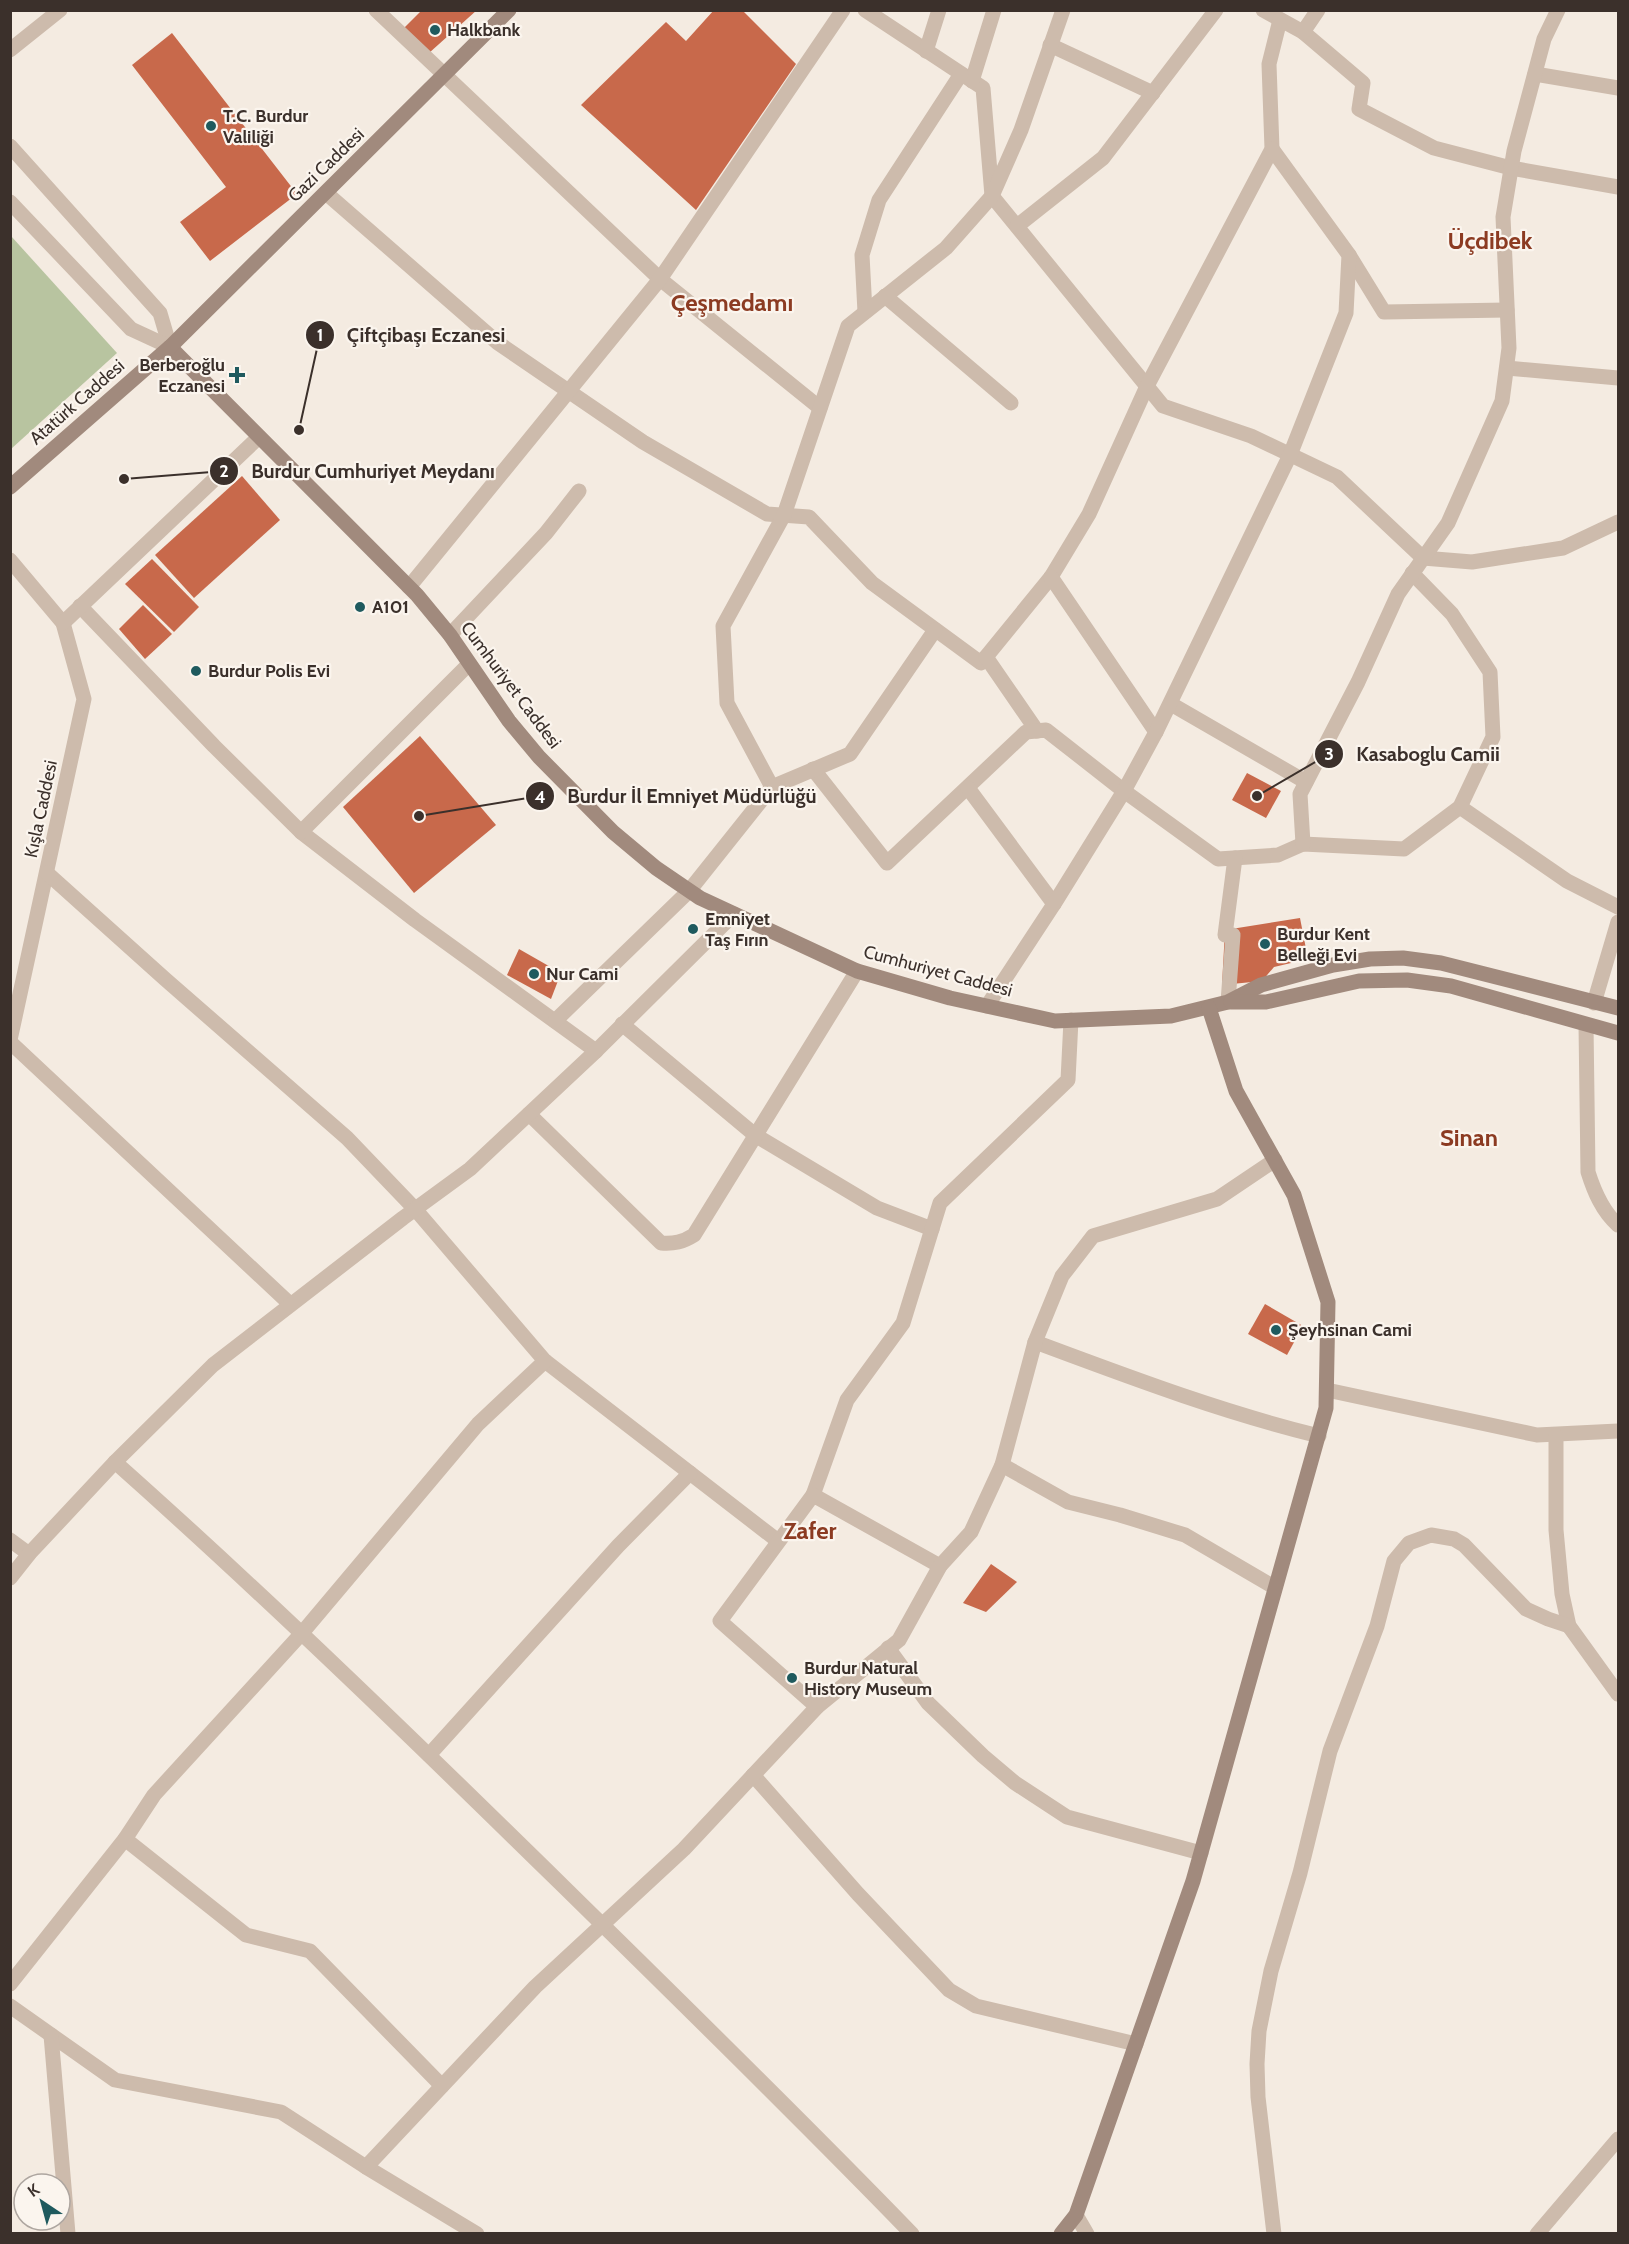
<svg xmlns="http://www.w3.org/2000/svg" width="1629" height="2244" font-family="Cabin,sans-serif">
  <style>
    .green { fill: #b8c4a0 }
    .building { fill: #c8694b }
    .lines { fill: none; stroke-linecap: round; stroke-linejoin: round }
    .street { stroke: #cdbbac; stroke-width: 15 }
    .secondary { stroke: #a18a7d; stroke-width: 15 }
    .poi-dot { fill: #1f5a5e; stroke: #fbf5ee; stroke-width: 2 }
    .labels { text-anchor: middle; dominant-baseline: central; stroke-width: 4.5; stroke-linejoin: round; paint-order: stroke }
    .poi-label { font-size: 18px; font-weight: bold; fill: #3b302b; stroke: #fbf5ee; text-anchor: start }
    .street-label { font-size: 18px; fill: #3b302b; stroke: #fbf5ee }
    .district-label { font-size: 24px; font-weight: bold; fill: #8c3b22; stroke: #fbf5ee }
    .leader { fill: none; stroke: #3b302b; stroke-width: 2 }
    .callout-dot { fill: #3b302b; stroke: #fbf5ee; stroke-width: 2 }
    .mark-label { font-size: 18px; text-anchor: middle; font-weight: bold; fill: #fff }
    .callout-label { font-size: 20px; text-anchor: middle; font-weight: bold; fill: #3b302b; stroke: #fbf5ee; stroke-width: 4.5; stroke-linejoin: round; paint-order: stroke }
  </style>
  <rect width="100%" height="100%" fill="#f4ebe1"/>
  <path class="green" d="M11 236 117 353 11 449Z"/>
  <g class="building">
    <path d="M422 10H477L429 53 404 28Z"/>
    <path d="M714 10H742L796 64 696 210 581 105 666 22 686 41Z"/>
    <path d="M172 33 297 194 210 261 180 222 226 187 132 65Z"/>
    <path d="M242 476 280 520 194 598 155 555Z"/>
    <path d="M152 559 199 607 174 632 125 584Z"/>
    <path d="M143 605 172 634 145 659 119 629Z"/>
    <path d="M420 736 496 825 414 893 343 807Z"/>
    <path d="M1247 773 1281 791 1266 818 1232 800Z"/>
    <path d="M1300 918 1308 959 1274 967 1262 981 1222 985 1225 930Z"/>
    <path d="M519 949 561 973 551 999 507 975Z"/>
    <path d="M1265 1304 1303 1326 1287 1355 1248 1334Z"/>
    <path d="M991 1564 1017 1582 986 1612 963 1603Z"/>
  </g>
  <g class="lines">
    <g class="street">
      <path d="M376 10 660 279 820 408"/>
      <path d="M865 10 983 88 992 196 1163 406 1251 436 1337 477 1423 558 1472 562 1563 548 1618 522"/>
      <path d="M1263 10 1303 32 1363 83 1359 109 1434 148 1511 168 1618 187"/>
      <path d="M1303 32 1318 10"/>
      <path d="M1050 45 1153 93"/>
      <path d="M10 50 60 10"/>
      <path d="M926 51 939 10"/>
      <path d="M1535 74 1618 88"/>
      <path d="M972 81 994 10"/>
      <path d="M10 146 160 313 170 347"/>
      <path d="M326 193 498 343 643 442 767 514 809 517 872 583 981 663 1051 577 1089 514 1147 386 1272 149 1269 64 1280 20"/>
      <path d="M10 202 131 329 170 347"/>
      <path d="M1017 226 1103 158 1216 10"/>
      <path d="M1349 255 1384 312 1507 310"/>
      <path d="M885 296 1011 403"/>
      <path d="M865 312 862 255 879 200 961 74"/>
      <path d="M1507 368 1618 378"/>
      <path d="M10 560 63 623 84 699 10 1040"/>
      <path d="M1051 577 1156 732"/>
      <path d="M409 587 660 279 843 10"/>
      <path d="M80 606 214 746 301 832 415 920 596 1051"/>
      <path d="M63 623 259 437"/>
      <path d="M450 635 546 533 579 491"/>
      <path d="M986 657 1037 731"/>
      <path d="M1171 704 1306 782"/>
      <path d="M813 769 887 863 1026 732 1046 730 1124 791 1218 859 1278 855 1303 844 1404 849 1460 807 1493 737 1490 672 1452 614 1412 573"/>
      <path d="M772 787 727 703 723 626 784 515 848 326 946 248 992 196 1021 130 1063 10"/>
      <path d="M968 788 1054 904"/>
      <path d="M1460 807 1567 881 1618 907"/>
      <path d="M301 832 469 664"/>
      <path d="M1303 844 1300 794 1358 682 1398 594 1448 523 1502 401 1509 348 1503 217 1514 151 1544 39 1558 10"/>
      <path d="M47 873 165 979 347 1138 415 1209 545 1361 778 1541"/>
      <path d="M1228 1002 1233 935H1225L1235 858"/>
      <path d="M1594 1003 1618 922"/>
      <path d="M987 1006 1054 904 1124 791 1156 732 1290 455 1346 313 1349 255 1272 149"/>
      <path d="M555 1021 689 891 772 787 850 754 935 630"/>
      <path d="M622 1024 755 1135 877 1208 932 1229"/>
      <path d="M1586 1025 1588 1172C1594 1191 1602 1211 1618 1225"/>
      <path d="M10 1042 290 1304"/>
      <path d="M529 1114 661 1243C674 1244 683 1242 694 1235L857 971"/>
      <path d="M1035 1342C1129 1377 1221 1412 1319 1436"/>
      <path d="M1327 1390 1537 1435 1618 1431"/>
      <path d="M1556 1436V1530L1562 1594 1569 1626 1618 1694"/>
      <path d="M115 1462C269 1599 417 1743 564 1887 681 2002 798 2116 912 2234"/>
      <path d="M1002 1465 1068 1502 1120 1515 1185 1535 1274 1587"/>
      <path d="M813 1495 847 1400 903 1323 940 1203 1068 1080 1071 1020"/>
      <path d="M10 1540 29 1554"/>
      <path d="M10 1578 29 1554 115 1462 213 1365 403 1218 470 1169 596 1051 734 914"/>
      <path d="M888 1648 928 1703 983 1756 1015 1783 1067 1817 1201 1853"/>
      <path d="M817 1707 720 1621 813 1495 940 1566"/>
      <path d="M429 1755 618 1546 690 1473"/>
      <path d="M753 1775 858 1894 949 1990 976 2006 1136 2044"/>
      <path d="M125 1839 246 1935 310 1951 442 2086"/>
      <path d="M10 1984 125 1839 154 1795 302 1633 478 1424 545 1361"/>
      <path d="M10 2006 115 2080 281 2112 366 2167 477 2234"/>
      <path d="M51 2035 68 2234"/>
      <path d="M366 2167 535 1987 684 1849 817 1707 899 1640 940 1566 971 1532 1002 1465 1035 1342 1062 1276 1093 1236 1217 1199 1275 1160"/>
      <path d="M1076 2215 1087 2234"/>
      <path d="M1274 2234 1258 2097 1257 2064 1259 2031 1271 1971 1300 1873 1330 1751 1377 1626 1394 1561 1409 1543 1431 1535 1454 1539 1464 1545 1526 1609 1548 1619 1569 1626"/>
      <path d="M1537 2234 1618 2139"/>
    </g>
    <g class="secondary">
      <path d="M170 347 417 595 450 635 509 721 539 757 613 832 656 868 700 898 857 971 950 998 1055 1021 1171 1016 1228 1002 1261 985 1333 965 1370 959 1403 958 1441 963 1618 1008"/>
      <path d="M10 487 170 347 509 10"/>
      <path d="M1231 1002H1266L1359 981 1407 980 1451 986 1618 1033"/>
      <path d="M1061 2234 1076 2215 1193 1881 1326 1408 1328 1302 1294 1195 1236 1091 1209 1008"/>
    </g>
  </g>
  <g class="poi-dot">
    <circle cx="435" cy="30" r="6"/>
    <circle cx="211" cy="126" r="6"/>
    <path d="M234 366h6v6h6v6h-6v6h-6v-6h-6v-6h6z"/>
    <circle cx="360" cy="607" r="6"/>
    <circle cx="196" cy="671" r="6"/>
    <circle cx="693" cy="929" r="6"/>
    <circle cx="1265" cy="944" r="6"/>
    <circle cx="534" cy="974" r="6"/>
    <circle cx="1276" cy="1330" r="6"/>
    <circle cx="792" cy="1678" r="6"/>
  </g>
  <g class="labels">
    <g class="poi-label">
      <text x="447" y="30">Halkbank</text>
      <text x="223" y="116">T.C. Burdur<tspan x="223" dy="21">Valiliği</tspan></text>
      <text x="225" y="365" text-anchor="end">Berberoğlu<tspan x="225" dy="21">Eczanesi</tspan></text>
      <text x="372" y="607">A101</text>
      <text x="208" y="671">Burdur Polis Evi</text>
      <text x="705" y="919">Emniyet<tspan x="705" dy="21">Taş Fırın</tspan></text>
      <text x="1277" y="934">Burdur Kent<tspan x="1277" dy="21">Belleği Evi</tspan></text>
      <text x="546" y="974">Nur Cami</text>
      <text x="1288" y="1330">Şeyhsinan Cami</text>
      <text x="804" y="1668">Burdur Natural<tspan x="804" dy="21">History Museum</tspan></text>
    </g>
    <g class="street-label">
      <text transform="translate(326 165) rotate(-44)">Gazi Caddesi</text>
      <text transform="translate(77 402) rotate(-41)">Atatürk Caddesi</text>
      <text transform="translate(511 685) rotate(53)">Cumhuriyet Caddesi</text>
      <text transform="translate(41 809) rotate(-78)">Kışla Caddesi</text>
      <text transform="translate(938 971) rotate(15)">Cumhuriyet Caddesi</text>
    </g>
    <g class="district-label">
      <text x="1490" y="240">Üçdibek</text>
      <text x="732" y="302">Çeşmedamı</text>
      <text x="1469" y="1137">Sinan</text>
      <text x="810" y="1530">Zafer</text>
    </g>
  </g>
  <path class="leader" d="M299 430L320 335M124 479L224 471M1257 796L1329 754M419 816L540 796"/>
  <g class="callout-dot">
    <circle cx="299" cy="430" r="6"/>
    <circle cx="124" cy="479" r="6"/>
    <circle cx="1257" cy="796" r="6"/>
    <circle cx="419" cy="816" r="6"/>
    <circle cx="320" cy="335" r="15"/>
    <circle cx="224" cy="471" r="15"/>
    <circle cx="1329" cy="754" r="15"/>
    <circle cx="540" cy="796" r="15"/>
  </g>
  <g class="mark-label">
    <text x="320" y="341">1</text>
    <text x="224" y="477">2</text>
    <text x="1329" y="760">3</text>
    <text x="540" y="803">4</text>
  </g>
  <g class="callout-label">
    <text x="426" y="342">Çiftçibaşı Eczanesi</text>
    <text x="373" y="478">Burdur Cumhuriyet Meydanı</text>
    <text x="1428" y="761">Kasaboglu Camii</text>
    <text x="692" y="803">Burdur İl Emniyet Müdürlüğü</text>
  </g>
  <rect width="1629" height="2244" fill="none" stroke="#3b302b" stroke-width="24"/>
  <g transform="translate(42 2202) rotate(324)"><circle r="28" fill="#fbf5ee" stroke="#aea6a0" stroke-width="1.5"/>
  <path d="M0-4.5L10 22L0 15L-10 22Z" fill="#1f5a5e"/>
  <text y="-9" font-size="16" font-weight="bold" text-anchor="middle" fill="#3b302b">K</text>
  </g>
</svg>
